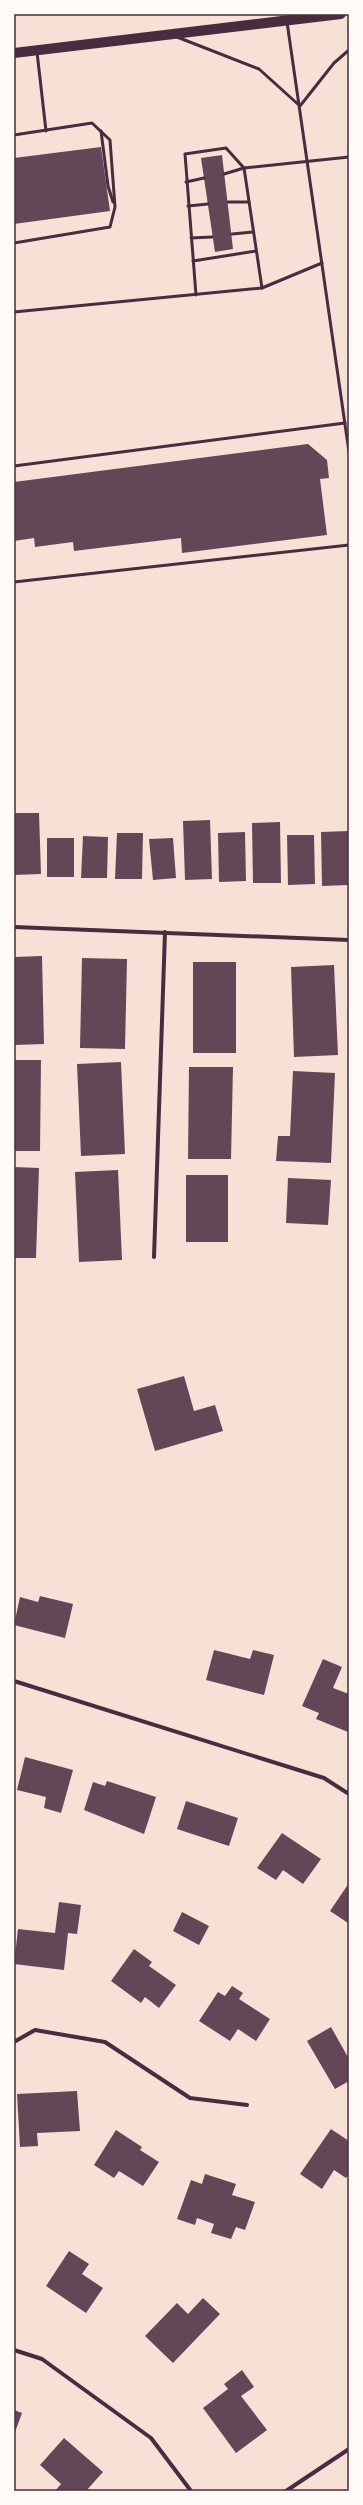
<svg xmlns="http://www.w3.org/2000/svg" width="363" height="2505" font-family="'Archivo Narrow',sans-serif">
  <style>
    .building { fill: #644757 }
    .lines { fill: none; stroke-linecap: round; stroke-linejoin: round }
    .service { stroke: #4a2c40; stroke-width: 3 }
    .minor { stroke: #4a2c40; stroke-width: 4 }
    .primary { stroke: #4a2c40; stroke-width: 10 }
    .neatline { fill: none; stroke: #4a2c40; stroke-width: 1.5 }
  </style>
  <rect width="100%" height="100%" fill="#f7e1d7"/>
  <g class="building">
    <path d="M101 147 110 211 14 224V158Z"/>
    <path d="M222 155 233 249 215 252 201 158Z"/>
    <path d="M308 444 327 460 329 478 320 479 327 535 182 553 181 538 74 551 73 542 35 547 34 538 14 541V482Z"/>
    <path d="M14 813H39L41 874 14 875Z"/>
    <path d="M210 820 212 879 185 880 183 821Z"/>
    <path d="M280 822 281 883H253L252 823Z"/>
    <path d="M348 831 349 885 322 886 321 832Z"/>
    <path d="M245 832 246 881 219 882 218 833Z"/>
    <path d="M117 833H143L142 879H115Z"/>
    <path d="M287 835H314L315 884 288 885Z"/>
    <path d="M83 836 108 837 107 878H81Z"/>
    <rect x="47" y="838" width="27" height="39"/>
    <path d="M173 838 176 878 153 880 149 839Z"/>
    <path d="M42 956 44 1044 14 1045V957Z"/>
    <path d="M82 958 127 959 125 1049 80 1048Z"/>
    <rect x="193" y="962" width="43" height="91"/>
    <path d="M334 965 338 1055 294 1057 291 967Z"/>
    <path d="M14 1060H41L40 1151H14Z"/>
    <path d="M121 1062 125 1154 81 1156 77 1064Z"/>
    <path d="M189 1067H233L231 1159H188Z"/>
    <path d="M293 1071 335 1073 331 1163 276 1161 278 1136H290Z"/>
    <path d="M14 1167 39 1168 36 1258H14Z"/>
    <path d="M118 1170 122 1260 79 1262 75 1172Z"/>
    <rect x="186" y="1175" width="42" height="67"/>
    <path d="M288 1178 331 1180 328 1225 286 1223Z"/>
    <path d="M184 1376 194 1411 215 1405 223 1431 155 1451 137 1389Z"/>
    <path d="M40 1596 73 1604 65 1638 14 1625 20 1597 38 1602Z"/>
    <path d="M214 1650 250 1659 253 1650 274 1655 264 1695 206 1680Z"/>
    <path d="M323 1659 342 1667 333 1688 349 1694 348 1732 316 1719 319 1713 302 1706Z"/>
    <path d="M25 1757 73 1770 61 1813 44 1808 46 1797 17 1790Z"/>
    <path d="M107 1781 156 1797 144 1834 84 1810 93 1782 105 1786Z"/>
    <path d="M186 1801 238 1818 229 1846 177 1829Z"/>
    <path d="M282 1833 321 1859 303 1884 283 1870 276 1880 257 1868Z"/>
    <path d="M349 1883V1921L348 1923 330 1911Z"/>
    <path d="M59 1902 81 1905 77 1934 68 1933 64 1970 14 1964 18 1929 55 1933Z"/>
    <path d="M182 1912 209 1926 199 1945 173 1931Z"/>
    <path d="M134 1949 152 1962 149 1966 176 1985 159 2008 145 1997 141 2003 111 1981Z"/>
    <path d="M232 1986 243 1993 239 1999 270 2019 256 2041 238 2029 230 2041 199 2021 218 1992 225 1996Z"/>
    <path d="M331 2027 349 2059V2081L335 2089 307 2041Z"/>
    <path d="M77 2091 80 2131 37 2133 38 2146 20 2147 17 2094Z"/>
    <path d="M331 2129 349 2141V2174L346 2178 334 2170 322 2189 300 2174Z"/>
    <path d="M116 2130 142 2147 140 2150 159 2162 143 2186 119 2171 114 2178 94 2165Z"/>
    <path d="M205 2174 236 2184 232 2195 255 2202 245 2230 236 2227 231 2239 211 2233 214 2224 197 2218 195 2225 177 2219 191 2180 202 2184Z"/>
    <path d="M69 2251 89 2264 82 2274 103 2288 86 2313 46 2286Z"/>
    <path d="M203 2298 220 2314 173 2363 145 2336 177 2303 188 2314Z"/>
    <path d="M242 2370 254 2387 241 2396 267 2430 236 2453 203 2408 228 2389 224 2384Z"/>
    <path d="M14 2410 22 2413 14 2435Z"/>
    <path d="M64 2438 103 2472 86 2491H55L61 2484 40 2465Z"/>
  </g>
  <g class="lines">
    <g class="service">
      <path d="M287 22 349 452"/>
      <path d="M177 37 259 69 300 106 334 63 349 50"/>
      <path d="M37 52 46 131"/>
      <path d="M101 131 108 186 113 202"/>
      <path d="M14 135 92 123 110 140 115 207 110 227 14 243"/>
      <path d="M186 182 204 178"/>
      <path d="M228 202H249"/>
      <path d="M188 206 208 204"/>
      <path d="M232 234 253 232"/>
      <path d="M191 238 212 237"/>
      <path d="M193 261 256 251"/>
      <path d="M262 288 322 263"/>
      <path d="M196 295 185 154 226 148 244 168 224 174"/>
      <path d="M14 312 262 288 244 168 349 157"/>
      <path d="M14 466 345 423"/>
      <path d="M14 582 349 545"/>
    </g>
    <g class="minor">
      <path d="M14 927 349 940"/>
      <path d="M154 1257 165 932"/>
      <path d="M14 1681 324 1778 349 1794"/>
      <path d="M14 2042 35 2030 105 2042 190 2098 247 2105"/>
      <path d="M14 2350 42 2359 151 2438 191 2491"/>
      <path d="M286 2491 349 2449"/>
    </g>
    <path class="primary" d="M14 53 341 14"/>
  </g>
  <rect width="363" height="2505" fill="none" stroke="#fffaf5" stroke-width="30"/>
  <rect x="15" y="15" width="333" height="2475" class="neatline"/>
</svg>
